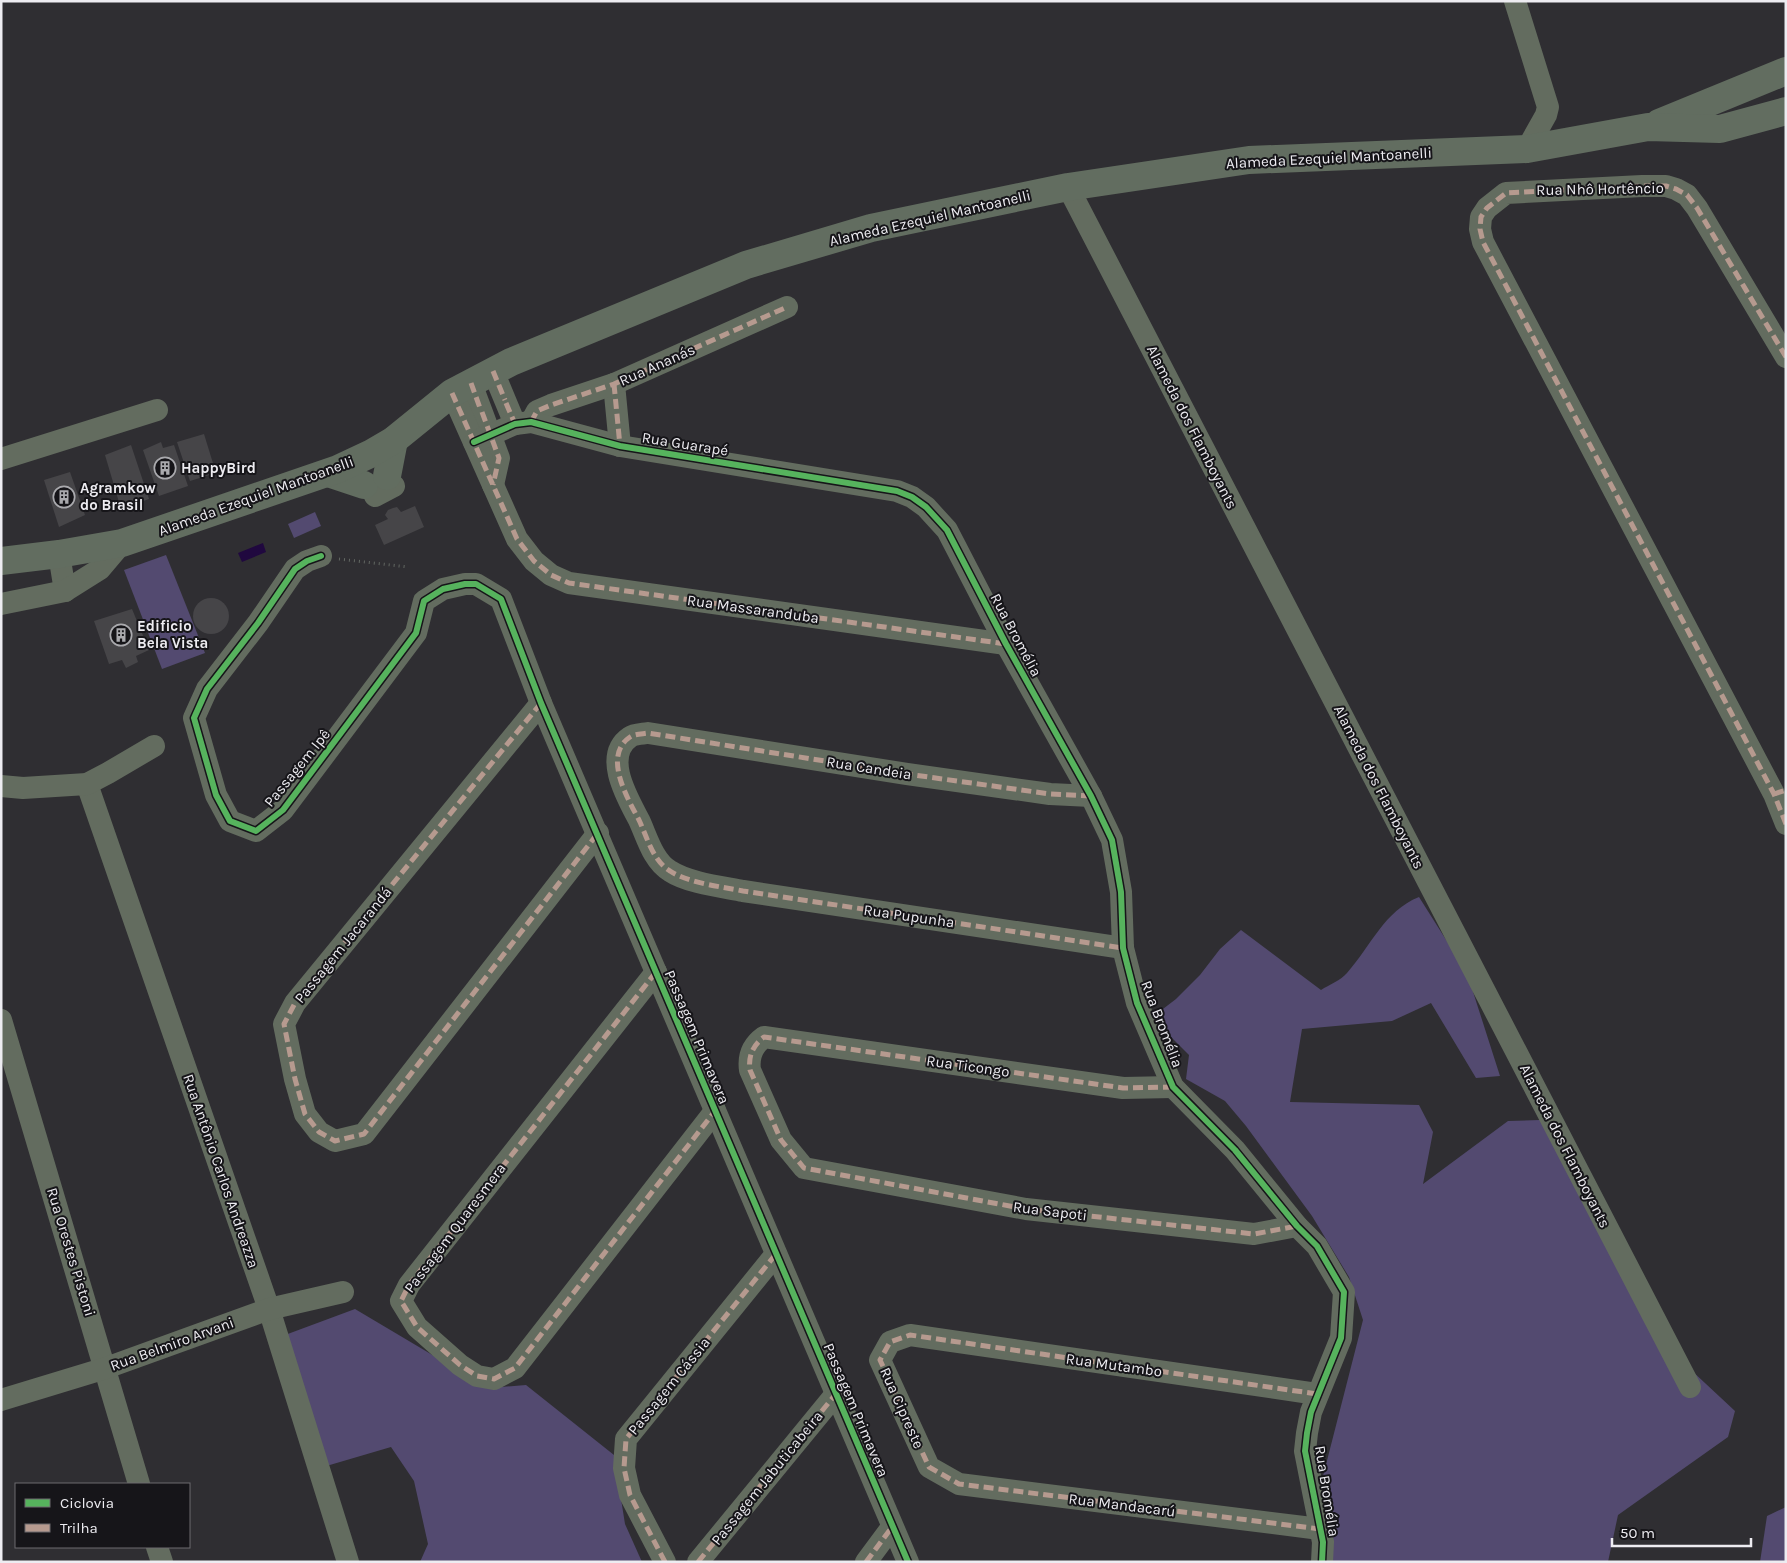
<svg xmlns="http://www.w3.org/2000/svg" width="1787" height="1563" font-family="Karla,sans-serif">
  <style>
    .green { fill: #534a70 }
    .water { fill: #20083f }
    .building { fill: #464548 }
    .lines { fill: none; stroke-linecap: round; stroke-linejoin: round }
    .path { stroke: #626762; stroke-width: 3; stroke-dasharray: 1 4; stroke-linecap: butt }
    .minor { stroke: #636c5f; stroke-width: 22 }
    .major { stroke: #626d60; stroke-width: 28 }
    .quiet { stroke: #b69a8f; stroke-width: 5; stroke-dasharray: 10 5; stroke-linecap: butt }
    .cycleway-casing { stroke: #161519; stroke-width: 9 }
    .cycleway { stroke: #56b35d; stroke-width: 6 }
    .labels { text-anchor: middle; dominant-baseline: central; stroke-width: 4; stroke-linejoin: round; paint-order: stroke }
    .street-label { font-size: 15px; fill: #edecf1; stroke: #161519 }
    .poi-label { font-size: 15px; font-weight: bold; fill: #edecf1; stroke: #161519; text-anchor: start }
  </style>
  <rect width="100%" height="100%" fill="#2f2e32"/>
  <g class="green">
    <path d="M315 512 321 526 294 538 288 524Z"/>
    <path d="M166 555 205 653 162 669 124 570Z"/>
    <path d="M1419 897 1467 973 1500 1076 1476 1078 1431 1003 1392 1021 1302 1029 1290 1102 1419 1105 1433 1132 1423 1184 1508 1121 1540 1120 1661 1342 1735 1411 1728 1437 1618 1515 1608 1562H1333L1321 1484 1363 1320 1349 1277 1312 1216 1246 1126 1225 1101 1186 1079 1189 1055 1165 1031 1159 1012 1176 999 1200 975 1220 949 1241 930 1321 990C1329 985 1341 980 1347 973 1371 946 1384 911 1419 897Z"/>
    <path d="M355 1309 488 1388 526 1385 614 1455 625 1524 642 1562H420L428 1544 414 1481 391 1447 323 1467 285 1335Z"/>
    <path d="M1786 1507V1562H1760L1767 1516Z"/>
  </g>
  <path class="water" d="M263 543 266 552 242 562 238 553Z"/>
  <g class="building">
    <path d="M204 434 216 473 190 481 177 442Z"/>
    <path d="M161 442 163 448 174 445 188 486 159 496 143 450Z"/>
    <path d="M131 445 149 499 121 509 105 455Z"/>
    <path d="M70 472 85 515 59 527 44 480Z"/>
    <path d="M415 506 424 527 384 545 375 525 388 519 385 515 388 510 393 508 397 507 401 512Z"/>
    <circle cx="211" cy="616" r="18"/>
    <path d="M132 609 149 650 136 656 138 662 126 668 122 660 109 664 94 621Z"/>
  </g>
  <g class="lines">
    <path class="path" d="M339 559 408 567"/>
    <g class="minor">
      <path d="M1515 1 1548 107 1546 115 1527 149"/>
      <path d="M1068 187 1690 1387"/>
      <path d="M1786 357 1697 208 1687 195 1676 189 1666 186H1642L1506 193 1487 208 1481 217 1480 229 1483 242 1774 794 1786 824"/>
      <path d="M493 371 515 424"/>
      <path d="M471 383 499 458 493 485"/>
      <path d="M614 384 620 446"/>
      <path d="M452 393 517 539 534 561 551 575 569 583 1006 644"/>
      <path d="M531 422 537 411 551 405 614 384 787 307"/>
      <path d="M474 442 515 424 531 422 620 446 897 491 912 497 926 507 947 530 1006 644 1091 796 1112 840 1121 892 1123 948 1137 1003 1173 1087 1235 1150 1297 1226 1317 1246 1344 1292 1341 1338 1311 1412 1307 1433 1305 1451 1323 1542 1322 1562"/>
      <path d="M1 459 157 410"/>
      <path d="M375 496 394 486"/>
      <path d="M59 554 65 591"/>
      <path d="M321 556 307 561 295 569 258 623 207 689 194 718 216 795 230 821 256 831 283 810 416 633 424 601 443 589 465 584H476L501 599 541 703 908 1562"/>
      <path d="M1 604 65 591 100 569 122 543"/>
      <path d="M541 703 295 1003 284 1024 295 1079 305 1114 319 1132 335 1141 364 1134 598 833"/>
      <path d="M87 784 269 1309 348 1562"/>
      <path d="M1 786 23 788 87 784 108 773 154 746"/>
      <path d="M1091 796 1050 794 907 774 648 733C642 734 634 734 630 737 602 756 628 799 639 820 647 837 653 861 670 871 688 883 723 887 743 891L1123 948"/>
      <path d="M656 972 409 1285 401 1301 417 1327 460 1365 477 1376 494 1379 515 1368 715 1111"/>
      <path d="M1 1020 139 1484"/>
      <path d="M1173 1087 1123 1088 764 1037C753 1045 748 1056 750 1070L781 1140 804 1168 1026 1209 1254 1234 1297 1226"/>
      <path d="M1317 1394 910 1335 890 1342 880 1360 929 1467 959 1484 1320 1529"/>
      <path d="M1 1400 106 1368 269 1309 343 1292"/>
      <path d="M157 1547 162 1562"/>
      <path d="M665 1562 630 1495 624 1468 626 1439 776 1254"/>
      <path d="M698 1562 835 1395"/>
      <path d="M866 1562 892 1527"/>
    </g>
    <g class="major">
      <path d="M1659 123 1786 71"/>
      <path d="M328 473 364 485"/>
      <path d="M387 476 394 440"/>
      <path d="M1 561 59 554 122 543 338 469 370 454 394 440 452 393 511 362 746 265 871 228 1068 187 1249 160 1527 149 1648 127 1720 129 1786 111"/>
    </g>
    <g class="quiet">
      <path d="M1786 357 1697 208 1687 195 1676 189 1666 186H1642L1506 193 1487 208 1481 217 1480 229 1483 242 1774 794 1786 824"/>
      <path d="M493 371 505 400"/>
      <path d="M471 383 480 408"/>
      <path d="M614 384 620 446"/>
      <path d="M452 393 517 539 534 561 551 575 569 583 1006 644"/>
      <path d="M506 403 515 424"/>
      <path d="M482 412 499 458 493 485"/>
      <path d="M531 422 537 411 551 405 614 384 787 307"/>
      <path d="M541 703 295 1003 284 1024 295 1079 305 1114 319 1132 335 1141 364 1134 598 833"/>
      <path d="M1774 794 1786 790"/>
      <path d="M1091 796 1050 794 907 774 648 733C642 734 634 734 630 737 602 756 628 799 639 820 647 837 653 861 670 871 688 883 723 887 743 891L1123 948"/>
      <path d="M656 972 409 1285 401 1301 417 1327 460 1365 477 1376 494 1379 515 1368 715 1111"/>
      <path d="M1173 1087 1123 1088 764 1037C753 1045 748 1056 750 1070L781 1140 804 1168 1026 1209 1254 1234 1297 1226"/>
      <path d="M1317 1394 910 1335 890 1342 880 1360 929 1467 959 1484 1320 1529"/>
      <path d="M665 1562 630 1495 624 1468 626 1439 776 1254"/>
      <path d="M698 1562 835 1395"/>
      <path d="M866 1562 892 1527"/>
    </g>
    <g class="cycleway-casing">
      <g id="cycleway">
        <path d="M474 442 515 424 531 422 620 446 897 491 912 497 926 507 947 530 1006 644 1091 796 1112 840 1121 892 1123 948 1137 1003 1173 1087 1235 1150 1297 1226 1317 1246 1344 1292 1341 1338 1311 1412 1307 1433 1305 1451 1323 1542 1322 1562"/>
        <path d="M321 556 307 561 295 569 258 623 207 689 194 718 216 795 230 821 256 831 283 810 416 633 424 601 443 589 465 584H476L501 599 541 703 908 1562"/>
      </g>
    </g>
    <use href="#cycleway" class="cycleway"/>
  </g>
  <defs>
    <g id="building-ring" transform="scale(1.125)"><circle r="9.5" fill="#161519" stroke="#aaaaae" stroke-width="1.5"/><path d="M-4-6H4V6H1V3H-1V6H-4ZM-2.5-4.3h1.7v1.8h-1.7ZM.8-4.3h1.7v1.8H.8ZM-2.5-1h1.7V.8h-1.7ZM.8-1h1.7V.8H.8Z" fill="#aaaaae"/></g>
  </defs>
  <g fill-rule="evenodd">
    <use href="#building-ring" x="165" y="468"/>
    <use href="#building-ring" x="64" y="497"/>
    <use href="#building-ring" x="121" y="635"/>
  </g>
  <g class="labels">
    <g class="street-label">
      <text transform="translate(1329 158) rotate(-3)">Alameda Ezequiel Mantoanelli</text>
      <text transform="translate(1600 189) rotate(-1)">Rua Nhô Hortêncio</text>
      <text transform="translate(930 218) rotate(-13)">Alameda Ezequiel Mantoanelli</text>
      <text transform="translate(657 365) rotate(-24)">Rua Ananás</text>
      <text transform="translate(1192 427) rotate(63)">Alameda dos Flamboyants</text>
      <text transform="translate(685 444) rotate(9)">Rua Guarapé</text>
      <text transform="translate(256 496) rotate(-20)">Alameda Ezequiel Mantoanelli</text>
      <text transform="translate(753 609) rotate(8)">Rua Massaranduba</text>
      <text transform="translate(1016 635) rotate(62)">Rua Bromélia</text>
      <text transform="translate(297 768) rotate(-51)">Passagem Ipê</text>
      <text transform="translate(869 768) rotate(9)">Rua Candeia</text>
      <text transform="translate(1379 787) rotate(63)">Alameda dos Flamboyants</text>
      <text transform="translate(909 916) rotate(8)">Rua Pupunha</text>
      <text transform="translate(343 945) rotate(-51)">Passagem Jacarandá</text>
      <text transform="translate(1162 1024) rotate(69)">Rua Bromélia</text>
      <text transform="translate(697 1037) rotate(67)">Passagem Primavera</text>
      <text transform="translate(968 1066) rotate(8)">Rua Ticongo</text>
      <text transform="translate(1565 1146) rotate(63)">Alameda dos Flamboyants</text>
      <text transform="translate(221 1171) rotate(71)">Rua Antônio Carlos Andreazza</text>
      <text transform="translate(1050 1211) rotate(7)">Rua Sapoti</text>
      <text transform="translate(455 1228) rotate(-53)">Passagem Quaresmera</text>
      <text transform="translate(71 1252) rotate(73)">Rua Orestes Pistoni</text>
      <text transform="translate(172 1344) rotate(-20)">Rua Belmiro Arvani</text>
      <text transform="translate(1114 1365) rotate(8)">Rua Mutambo</text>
      <text transform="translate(669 1386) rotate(-51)">Passagem Cássia</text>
      <text transform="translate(902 1408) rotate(66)">Rua Cipreste</text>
      <text transform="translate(856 1410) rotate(67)">Passagem Primavera</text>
      <text transform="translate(767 1478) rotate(-51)">Passagem Jabuticabeira</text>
      <text transform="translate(1327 1491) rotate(81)">Rua Bromélia</text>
      <text transform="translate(1122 1505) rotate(7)">Rua Mandacarú</text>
    </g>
    <g class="poi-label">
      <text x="181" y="468">HappyBird</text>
      <text x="80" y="488">Agramkow<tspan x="80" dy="17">do Brasil</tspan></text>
      <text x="137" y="626">Edificio<tspan x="137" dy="17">Bela Vista</tspan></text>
    </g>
  </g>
  <rect width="1787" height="1563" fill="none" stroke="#edecf1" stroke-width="5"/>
  <rect x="15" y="1483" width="175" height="65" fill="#161519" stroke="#6c6b6f"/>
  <rect x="25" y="1499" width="25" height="8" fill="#56b35d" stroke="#6c6b6f"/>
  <text x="60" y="1508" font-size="15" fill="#edecf1">Ciclovia</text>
  <rect x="25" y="1524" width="25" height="8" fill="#b69a8f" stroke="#6c6b6f"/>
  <text x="60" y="1533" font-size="15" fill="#edecf1">Trilha</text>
  <path d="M1612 1538v8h139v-8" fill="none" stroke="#edecf1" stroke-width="2.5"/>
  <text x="1620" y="1538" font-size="15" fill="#edecf1" stroke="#161519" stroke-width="4" paint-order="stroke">50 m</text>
</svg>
